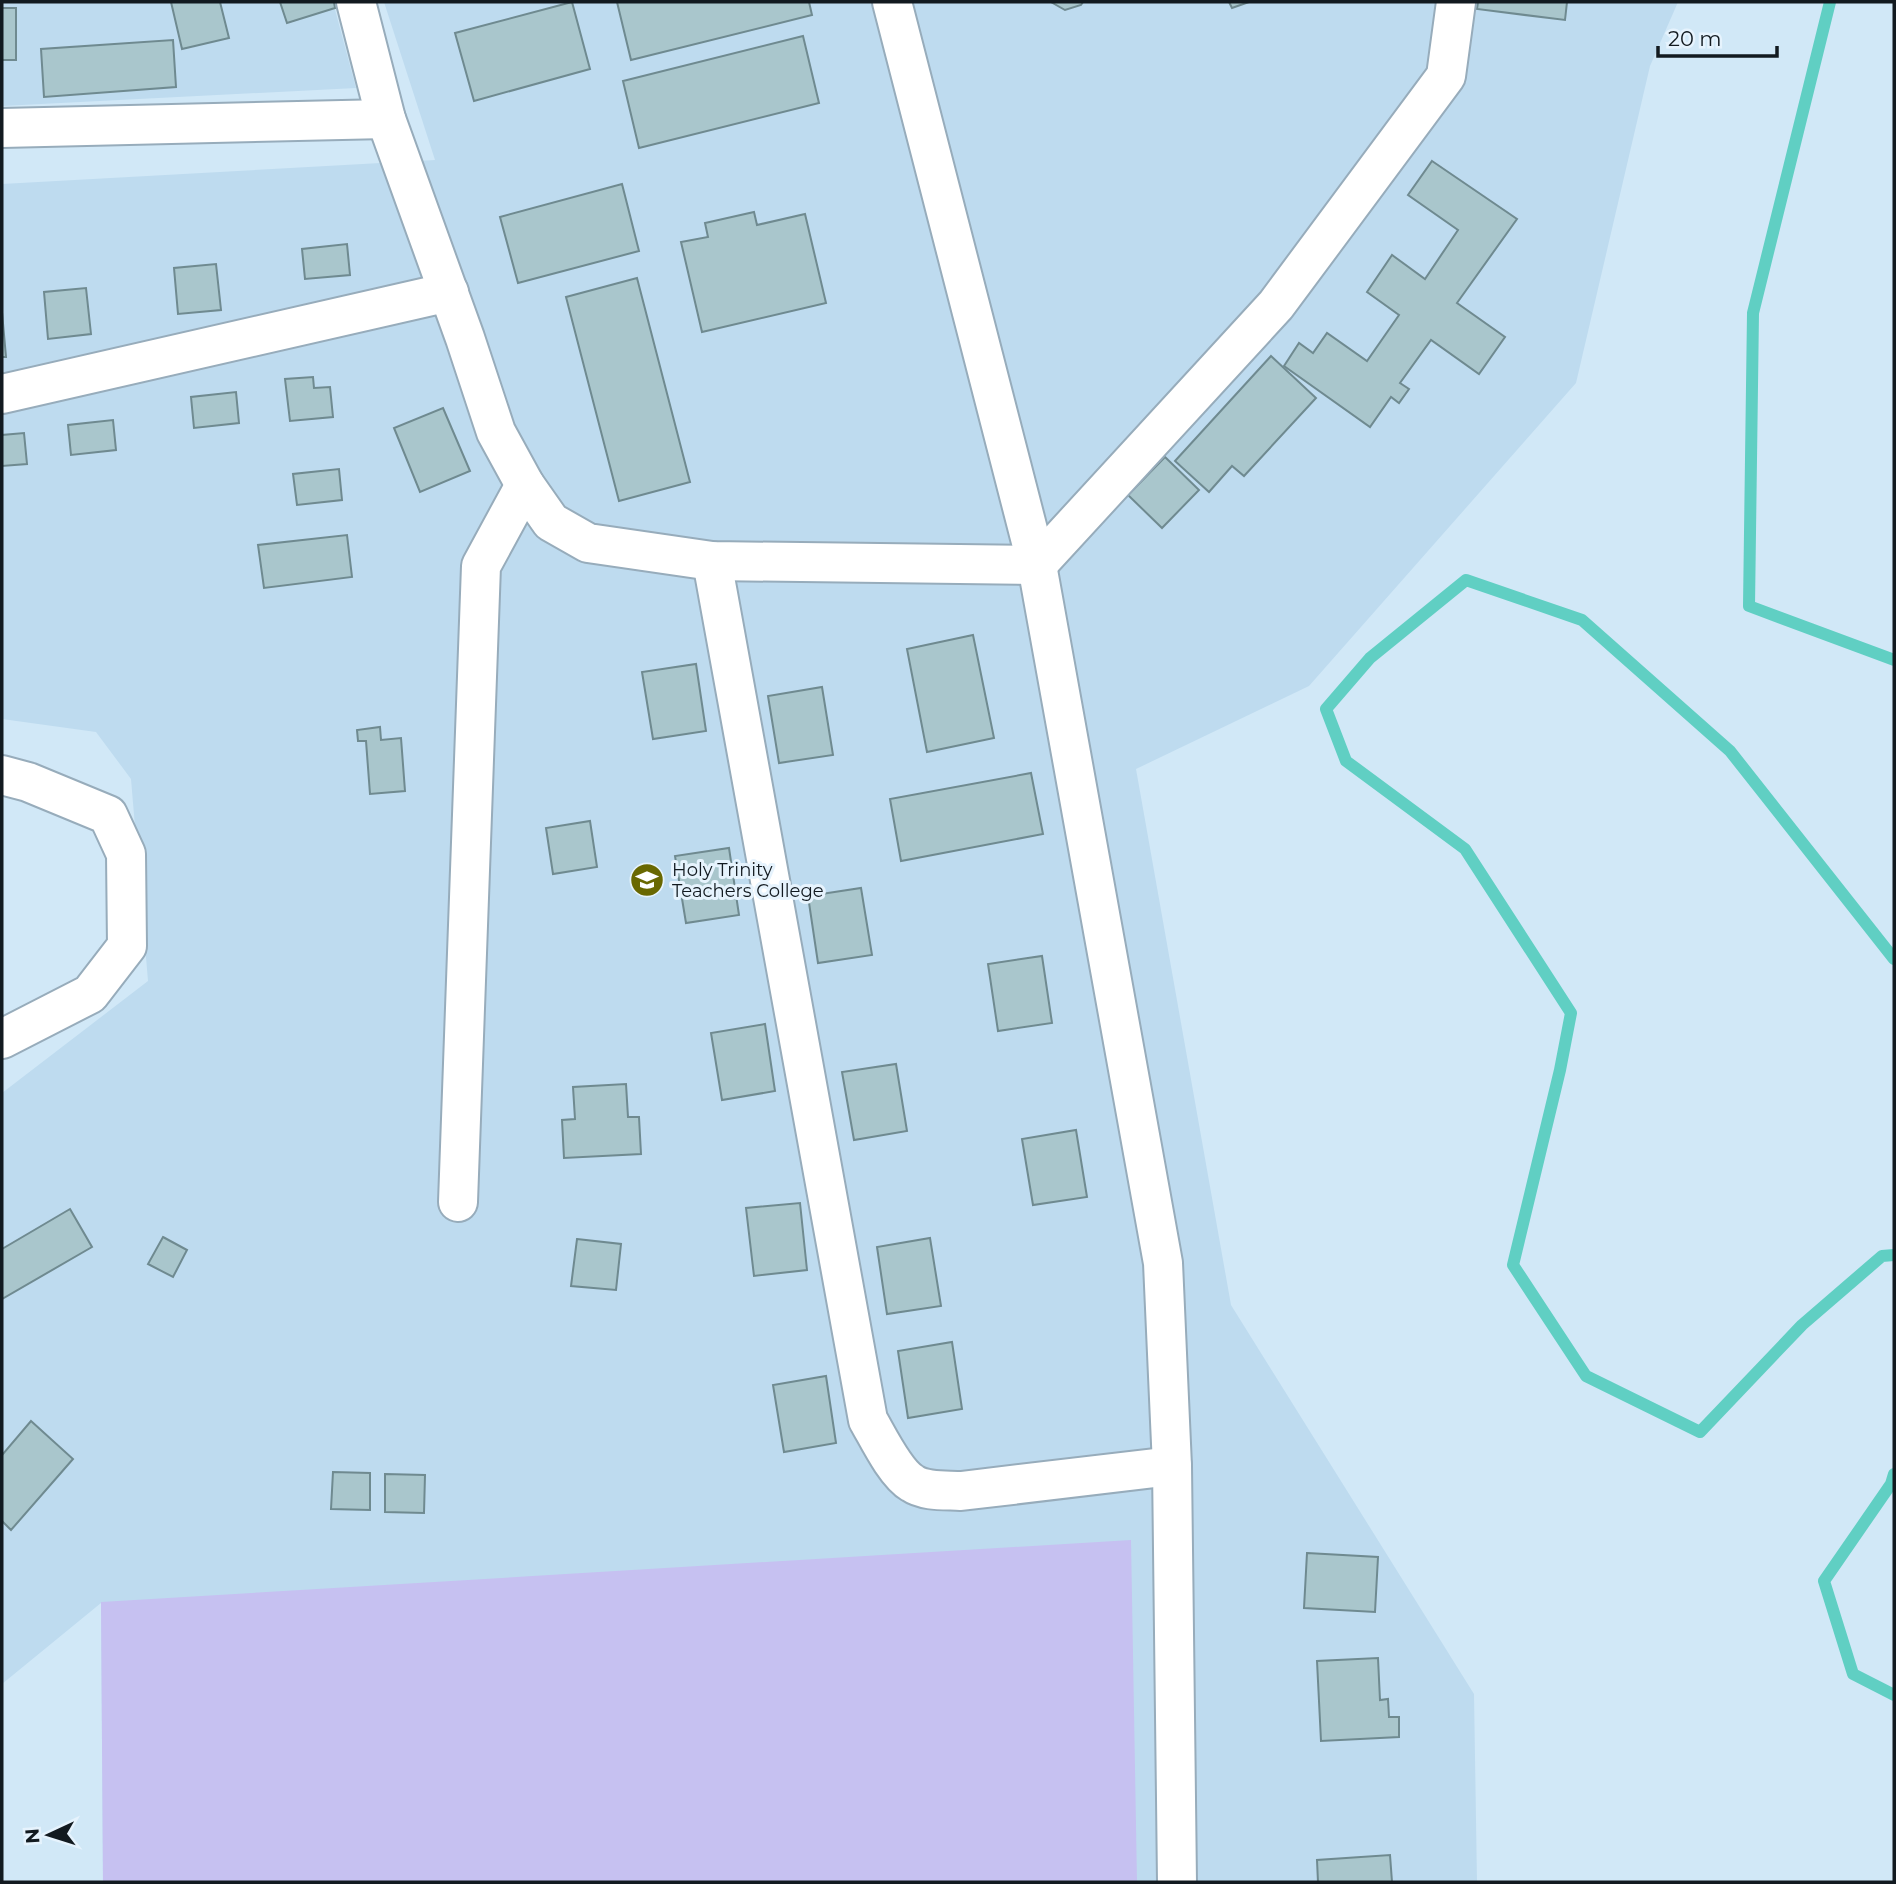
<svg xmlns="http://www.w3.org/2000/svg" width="1896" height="1884" font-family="Montserrat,sans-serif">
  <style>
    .built { fill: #bedbef }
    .green { fill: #c6c1f1 }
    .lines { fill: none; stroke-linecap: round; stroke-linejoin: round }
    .stream { stroke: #60cfc3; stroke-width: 12 }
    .building { fill: #a9c6cc; stroke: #6f8a90; stroke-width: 2 }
    .minor-casing { stroke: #97acbb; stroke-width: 42 }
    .minor { stroke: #fff; stroke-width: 38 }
    .labels { text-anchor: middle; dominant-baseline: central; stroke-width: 6; stroke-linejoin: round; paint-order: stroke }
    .poi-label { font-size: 18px; fill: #121a20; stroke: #e6f3fd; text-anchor: start }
  </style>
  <rect width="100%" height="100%" fill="#d1e8f7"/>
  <g class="built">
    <path d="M2 2H333L356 88 2 106Z"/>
    <path d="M384 2H1678L1650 66 1576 383 1309 686 1136 769 1231 1305 1474 1694 1477 1882H103L101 1603 2 1684V1093L148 981 131 779 96 732 2 719V184L435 160Z"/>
  </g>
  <path class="green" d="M1131 1540 1137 1882H103L101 1602Z"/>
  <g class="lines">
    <g class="stream">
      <path d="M1830 2 1753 313 1749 606 1894 660"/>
      <path d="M1894 959 1730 751 1582 620 1466 580 1370 658 1326 709 1346 761 1465 849 1571 1013 1560 1070 1513 1265 1586 1376 1700 1432 1802 1325 1882 1256 1894 1255"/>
      <path d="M1894 1474 1891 1484 1824 1581 1853 1674 1894 1695"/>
    </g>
  </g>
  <g class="building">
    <path d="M171 2H220L229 38 182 49Z"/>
    <path d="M280 2H334L335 8 287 23Z"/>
    <path d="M572 2 590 69 474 101 455 33Z"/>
    <path d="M617 2H809L812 15 631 60Z"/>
    <path d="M1051 2H1083L1081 5 1065 10Z"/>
    <path d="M1229 2H1249L1232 8Z"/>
    <path d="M1478 2H1567L1565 20 1477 9Z"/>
    <rect x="2" y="8" width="14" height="52"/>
    <path d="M803 36 819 103 639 148 623 81Z"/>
    <path d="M173 40 176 87 44 97 41 49Z"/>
    <path d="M1432 161 1517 219 1457 303 1505 337 1479 374 1431 340 1400 383 1409 389 1399 403 1391 397 1370 427 1284 366 1299 343 1313 353 1327 333 1367 361 1399 315 1367 292 1392 255 1425 279 1458 230 1408 195Z"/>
    <path d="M622 184 639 251 518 283 500 217Z"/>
    <path d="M754 212 757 225 805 214 826 303 702 332 681 242 708 237 705 223Z"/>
    <path d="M347 244 350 275 305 279 302 249Z"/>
    <path d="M216 264 221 310 178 314 174 268Z"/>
    <path d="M637 278 690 482 619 501 566 297Z"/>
    <path d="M86 288 91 334 48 339 44 292Z"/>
    <path d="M2 312 6 357H2Z"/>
    <path d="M1271 356 1316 398 1244 476 1232 466 1209 492 1175 461Z"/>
    <path d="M313 377 314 388 330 387 333 417 290 421 285 379Z"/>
    <path d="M236 392 239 423 194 428 191 397Z"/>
    <path d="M443 408 470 471 420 492 394 428Z"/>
    <path d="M113 420 116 450 71 455 68 425Z"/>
    <path d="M24 433 27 464 2 466V435Z"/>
    <path d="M1165 457 1199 490 1162 528 1128 495Z"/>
    <path d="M339 469 342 500 297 505 293 474Z"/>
    <path d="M347 535 352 577 264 588 258 545Z"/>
    <path d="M973 635 994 738 927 752 907 649Z"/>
    <path d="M696 664 706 731 653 739 642 672Z"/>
    <path d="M822 687 833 755 779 763 768 696Z"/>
    <path d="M380 727 381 740 401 738 405 791 370 794 366 741H358L357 730Z"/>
    <path d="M1031 773 1043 834 901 861 890 799Z"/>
    <path d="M590 821 597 867 553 874 546 828Z"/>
    <path d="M729 848 739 915 686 923 675 856Z"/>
    <path d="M861 888 872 955 818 963 808 896Z"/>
    <path d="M1042 956 1052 1023 998 1031 988 964Z"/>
    <path d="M765 1024 775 1091 722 1100 711 1033Z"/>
    <path d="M896 1064 907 1131 854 1140 842 1072Z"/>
    <path d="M626 1084 628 1117H639L641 1154 564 1158 562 1120 575 1119 573 1087Z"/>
    <path d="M1076 1130 1087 1197 1033 1205 1022 1139Z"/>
    <path d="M800 1203 807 1270 754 1276 746 1208Z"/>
    <path d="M70 1209 92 1247 2 1299V1249Z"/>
    <path d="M163 1237 187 1250 173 1277 148 1264Z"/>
    <path d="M930 1238 941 1306 887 1314 877 1247Z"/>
    <path d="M577 1239 621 1244 616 1290 571 1286Z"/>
    <path d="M952 1342 962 1409 908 1418 898 1351Z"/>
    <path d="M826 1376 836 1443 784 1452 773 1385Z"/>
    <path d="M31 1421 73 1459 11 1530 2 1521V1455Z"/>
    <path d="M333 1472 370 1473V1510L331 1509Z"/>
    <path d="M385 1474 425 1475 424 1513 385 1512Z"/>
    <path d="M1307 1553 1378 1557 1375 1612 1304 1608Z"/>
    <path d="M1378 1658 1380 1700 1388 1699 1389 1717H1399V1737L1321 1741 1317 1661Z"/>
    <path d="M1390 1855 1392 1882H1318L1317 1860Z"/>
  </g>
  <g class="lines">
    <g class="minor-casing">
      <g id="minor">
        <path d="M356 2 386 119 465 338 496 432 525 485 551 522 588 543 712 561 1037 565 1276 305 1446 76 1456 2"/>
        <path d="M892 2 1037 565 1163 1263 1172 1466 1177 1882"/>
        <path d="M2 128 386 119"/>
        <path d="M2 394 449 292"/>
        <path d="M712 561 868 1420C878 1437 895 1473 912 1483 925 1492 946 1490 961 1491L1172 1466"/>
        <path d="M2 775 28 782 108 815 126 854 127 946 90 994 2 1039"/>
        <path d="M458 1202 481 566 525 485"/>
      </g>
    </g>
    <use href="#minor" class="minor"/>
  </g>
  <defs>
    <g id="university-disc" transform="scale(1.75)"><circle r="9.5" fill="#696801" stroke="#e6f3fd"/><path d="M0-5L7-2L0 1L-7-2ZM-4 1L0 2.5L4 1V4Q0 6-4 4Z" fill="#fff"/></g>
  </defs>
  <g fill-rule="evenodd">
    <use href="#university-disc" x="647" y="880"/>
  </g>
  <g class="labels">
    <g class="poi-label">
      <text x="672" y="870">Holy Trinity<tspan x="672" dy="21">Teachers College</tspan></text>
    </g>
  </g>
  <rect width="1896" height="1884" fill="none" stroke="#121a20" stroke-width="7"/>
  <g transform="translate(49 1835) rotate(266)" stroke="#e6f3fd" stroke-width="5" paint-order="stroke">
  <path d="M0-5L12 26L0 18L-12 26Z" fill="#121a20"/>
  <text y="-10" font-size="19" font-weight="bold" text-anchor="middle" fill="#121a20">N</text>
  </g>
  <path d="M1658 46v10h119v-10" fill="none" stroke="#121a20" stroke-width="3.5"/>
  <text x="1668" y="46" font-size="21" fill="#121a20" stroke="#e6f3fd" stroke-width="5" paint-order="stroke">20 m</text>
</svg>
